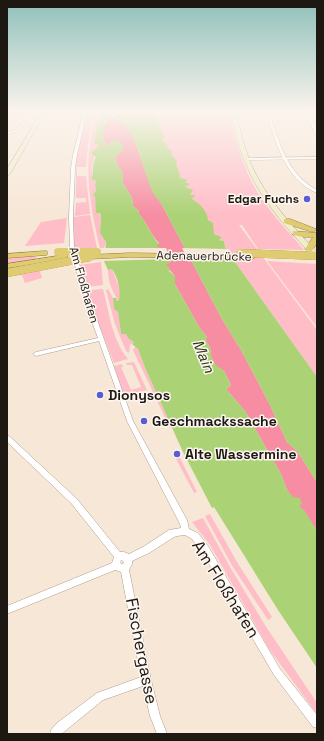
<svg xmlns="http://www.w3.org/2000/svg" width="324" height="741" font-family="'Space Grotesk',sans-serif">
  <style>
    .green { fill: #ffbdc8 }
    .forest { fill: #f68da2 }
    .water { fill: #abd275 }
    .pier { fill: #f7e7d7 }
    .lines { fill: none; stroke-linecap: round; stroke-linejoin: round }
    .minor-casing { stroke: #ac9d8e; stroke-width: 1 }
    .tertiary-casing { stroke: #ac9d8e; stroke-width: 1 }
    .secondary-casing { stroke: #ac9d8e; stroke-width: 1 }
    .trunk-casing { stroke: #958439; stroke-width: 1 }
    .minor { fill: #fff; fill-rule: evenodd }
    .tertiary { fill: #fff; fill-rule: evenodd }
    .secondary { fill: #f2ecca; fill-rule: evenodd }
    .trunk { fill: #decb72; fill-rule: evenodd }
    .trunk-bridge-casing { stroke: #958439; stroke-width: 8; stroke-linecap: butt }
    .trunk-bridge { stroke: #decb72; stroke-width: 8 }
    .poi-dot { fill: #595cd3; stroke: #fdf6f0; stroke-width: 1.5 }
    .labels { text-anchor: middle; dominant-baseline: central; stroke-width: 3; stroke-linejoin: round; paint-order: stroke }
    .far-poi-label { font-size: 12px; font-weight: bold; fill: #1d1812; stroke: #fdf6f0; text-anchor: end }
    .far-street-label { font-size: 12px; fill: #1d1812; stroke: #fdf6f0 }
    .poi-label { font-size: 14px; font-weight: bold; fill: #1d1812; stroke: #fdf6f0; text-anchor: start }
    .water-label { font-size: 15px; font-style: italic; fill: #283811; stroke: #fdf6f0 }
    .near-street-label { font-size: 17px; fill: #1d1812; stroke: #fdf6f0 }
  </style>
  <rect width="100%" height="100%" fill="#f7e7d7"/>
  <g class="green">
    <path d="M93 111H95L88 144 86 167H75L76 153 87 114H92Z"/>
    <path d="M96 111H102L99 125 95 128 97 129 94 144H99V146C97 152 94 157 93 162 91 169 94 173 91 179L96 181 95 185 96 191 95 201 101 218 100 233 106 242 104 248H100C92 215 85 178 90 144 91 133 95 122 96 111Z"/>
    <path d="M152 111H229C234 134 239 155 249 176 261 204 285 227 304 250L258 249 242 225H239L317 330V377L235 262 225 247 224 241 219 240 222 237 214 234 208 220 192 199 195 195H190L185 187 189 184 180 178C180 172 175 167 177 161L166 149 162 139 163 138 162 131 158 130V129L161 128 151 116Z"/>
    <path d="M76 169H77V176H86L90 214 75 216 76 203 86 202V198H76Z"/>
    <path d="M90 215 97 248H74L73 232 74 217Z"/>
    <path d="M67 218 64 243 25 246 41 222Z"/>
    <path d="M34 252 42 278 25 283 22 275 7 277V254Z"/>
    <path d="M267 261 317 264V327Z"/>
    <path d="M101 262 103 285 87 287 85 285 79 265Z"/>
    <path d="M112 269 121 292 119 300 118 301C112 290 108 282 108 270Z"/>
    <path d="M103 289C109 312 112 340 128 359L114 363 87 294 91 290Z"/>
    <path d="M108 289 113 298 114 309 118 312 121 334H126L134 342 130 345 129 353 126 351 115 324 106 290Z"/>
    <path d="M135 347 138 349 146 370 172 428H170L133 350Z"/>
    <path d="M134 362 147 390 124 395 114 366 122 364 123 367H121L131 390 141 387 132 365H127L126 363Z"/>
    <path d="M177 452 197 492 194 493 173 453Z"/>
    <path d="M210 514 237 562 272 617 268 620 233 567 205 516Z"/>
    <path d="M203 518 230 567 265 625 317 703V714L269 649 210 545 192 522Z"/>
  </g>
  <path class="forest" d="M109 114 127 125 134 139 153 192 161 203 222 319 241 350 269 403 287 442 297 451 317 482V536L316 529 287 490 281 474 245 411 226 389 231 385 224 371 215 365 211 356 210 347 205 340 207 337 199 327 175 284V276L165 265 168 259 157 247V245L159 243C150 234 147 222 138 213L139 211 133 206 132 198 123 183V174L118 166 115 159 117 154 121 152 123 147 112 142 106 146C100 135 104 123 109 114Z"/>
  <path class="water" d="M102 111H152V115L156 117 161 128 158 130 162 131 165 137 162 139 168 146 167 149 171 150 172 155 177 161C175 167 180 171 180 178L188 180 185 182 190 184 185 187 193 190 190 195H196L192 199C200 204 207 210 208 220L213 223 214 234 222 237 219 240 224 241 225 247 235 262 317 377V482L297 451 287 442 269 403 241 350 222 319 161 203C158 200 154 195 152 191 142 169 136 119 108 114L104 122V132L103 134V138L106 146 113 140 121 142 123 147 121 153 117 154 115 159 118 166 123 174V183L132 198 133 206 139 211 138 213C147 222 150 234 159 244L157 245V247L163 248 168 259 172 261 166 265 170 268 169 271 175 276V284L199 327 207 337 205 340 210 347 211 356 215 364 224 371 231 385 226 389 245 411 281 474 287 490 293 497 300 498 302 504 299 506 304 510 316 529 317 668 278 610 214 507 212 508 183 452 146 370 138 349 132 344 134 342 129 339 126 334H121L118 312 114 309 113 298H116L117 301 119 300C121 290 118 278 112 269L108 270 104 261 106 242 100 233 101 218 100 213H96L95 197 93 195 96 191 95 185 96 181 91 179C95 172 91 165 96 157L91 153 99 146 98 144H94L97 130 95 127 99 125Z"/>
  <g class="pier">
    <path d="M102 248H166L170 257 173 259 102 261Z"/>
    <path d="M182 248 229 249 236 260 188 259Z"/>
  </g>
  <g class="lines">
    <g class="minor-casing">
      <g id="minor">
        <path d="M84 111H87L77 155 75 168 73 217 74 248 95 314 133 421 187 520 189 529 198 533 208 546 280 669 317 715V728L313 727 274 675 202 552 192 539 185 535 177 536 174 537 149 553 132 561V564L129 570 151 680 160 716 167 734H157L150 716 143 686 103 700 65 731 62 734H50L51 730 57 723 97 693 141 677 121 572 115 570 7 614V606L112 563 114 557 71 503 7 442V435L9 436 77 499 120 552H124L129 554 143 547 169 530 181 528 180 524 127 421 99 341 36 356 33 354 36 352 98 338 89 314 70 248 69 217 71 168 73 155ZM121 560 123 561 124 563 122 564 120 563Z"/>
        <path d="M266 111H269C279 142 287 174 317 190V193C285 180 275 141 266 111Z"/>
        <path d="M305 111 317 112V114L306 113Z"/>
        <path d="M25 114H43L45 115 43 116H25L7 121V119Z"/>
        <path d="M19 125 22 126 19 131 7 135V133L17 129Z"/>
      </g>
    </g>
    <g class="tertiary-casing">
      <g id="tertiary">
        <path d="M304 111H308L317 129V134L315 133Z"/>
        <path d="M317 157V159L246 160 244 159 246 158Z"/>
      </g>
    </g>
    <g class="secondary-casing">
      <g id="secondary">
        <path d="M42 111H46L10 174 7 176V169Z"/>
        <path d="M231 111H235C240 129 244 147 251 164 266 198 292 226 317 252V258C310 256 303 245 297 239 277 217 257 192 246 164 238 147 235 129 231 111Z"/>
      </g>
    </g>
    <g class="trunk-casing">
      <g id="trunk">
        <path d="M284 219H290L316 229 315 231H309L284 223Z"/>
        <path d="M293 231 317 233V243L312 251H309L305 249 313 237H304L293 235Z"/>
        <path d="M44 251H47V255L7 258V254Z"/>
        <path d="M130 253 252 255 256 257 252 259 130 257 90 259 86 257 90 255Z"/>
        <path d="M64 255 68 257 67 259 7 268V264Z"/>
      </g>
    </g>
    <use href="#minor" class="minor"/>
    <use href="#tertiary" class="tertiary"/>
    <use href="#secondary" class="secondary"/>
    <use href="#trunk" class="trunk"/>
    <g class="trunk-bridge-casing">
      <g id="trunk-bridge">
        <path d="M58 252H97"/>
        <path d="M240 253 317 256"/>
        <path d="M7 273 90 257"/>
      </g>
    </g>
    <use href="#trunk-bridge" class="trunk-bridge"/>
  </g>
  <linearGradient id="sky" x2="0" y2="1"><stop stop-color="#8fc0ba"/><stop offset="0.52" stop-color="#fbf4ed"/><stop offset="1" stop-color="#fbf4ed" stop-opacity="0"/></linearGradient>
  <rect width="324" height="215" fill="url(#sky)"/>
  <g class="poi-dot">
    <circle cx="307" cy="199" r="4"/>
    <circle cx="100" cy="395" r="4"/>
    <circle cx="144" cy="421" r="4"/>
    <circle cx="177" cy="454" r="4"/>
  </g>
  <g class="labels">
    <g class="far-poi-label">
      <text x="299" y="199">Edgar Fuchs</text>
    </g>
    <g class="far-street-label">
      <text transform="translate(204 256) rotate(1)">Adenauerbrücke</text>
      <text transform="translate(84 285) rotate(74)">Am Floßhafen</text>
    </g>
    <g class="poi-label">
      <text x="108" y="395">Dionysos</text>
      <text x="152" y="421">Geschmackssache</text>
      <text x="185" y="454">Alte Wassermine</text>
    </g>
    <g class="water-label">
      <text transform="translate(204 356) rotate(67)">Main</text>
    </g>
    <g class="near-street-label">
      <text transform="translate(226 589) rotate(58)">Am Floßhafen</text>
      <text transform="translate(142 651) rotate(79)">Fischergasse</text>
    </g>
  </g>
  <rect width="324" height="741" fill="none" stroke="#1d1812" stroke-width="16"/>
</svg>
